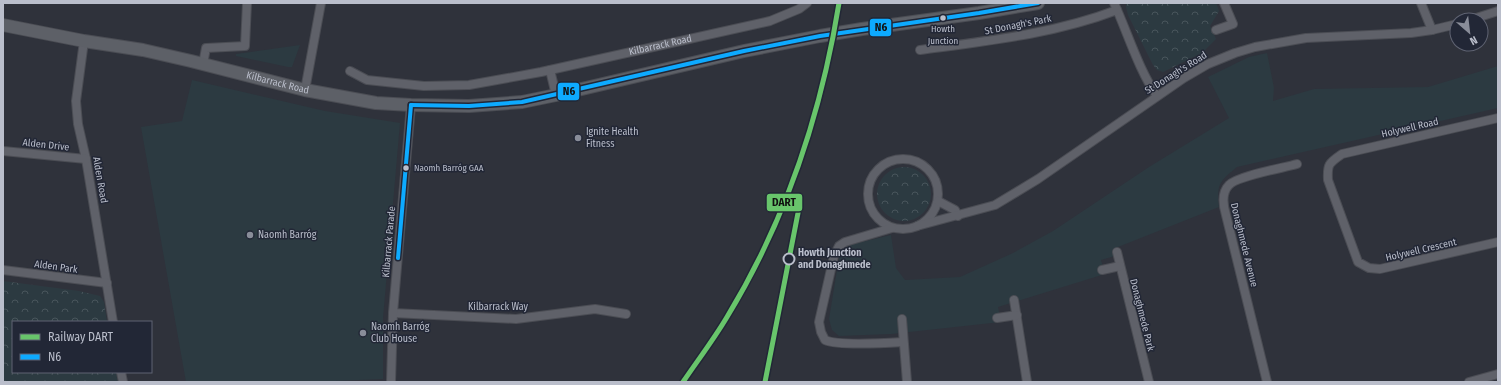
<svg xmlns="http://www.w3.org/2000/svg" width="1501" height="385" font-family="'Fira Sans Condensed',sans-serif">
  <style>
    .grass { fill: #2c3a41 }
    .park { fill: url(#park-crowns) }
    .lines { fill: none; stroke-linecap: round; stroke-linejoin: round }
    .minor-casing { stroke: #4b4d54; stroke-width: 10 }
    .secondary-casing { stroke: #4b4d54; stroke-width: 14 }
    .minor { stroke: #5f6169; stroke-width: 8 }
    .secondary { stroke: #5d6067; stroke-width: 12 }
    .bus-1-casing { stroke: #222736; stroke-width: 7 }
    .bus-1 { stroke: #0daaff; stroke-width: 4 }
    .rail-1-casing { stroke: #222736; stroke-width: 8 }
    .rail-1 { stroke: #68c56b; stroke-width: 5 }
    .bus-dot { fill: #babecb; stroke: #222736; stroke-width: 1.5 }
    .poi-dot { fill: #898d99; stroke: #222736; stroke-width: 1.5 }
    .stop-dot { fill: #222736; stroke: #babecb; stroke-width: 2 }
    .labels { text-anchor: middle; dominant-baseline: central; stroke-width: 3; stroke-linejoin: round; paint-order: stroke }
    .bus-label { font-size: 9px; fill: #babecb; stroke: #222736 }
    .street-label { font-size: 10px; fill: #babecb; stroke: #222736 }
    .poi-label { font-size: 10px; fill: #babecb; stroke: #222736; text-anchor: start }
    .stop-label { font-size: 10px; font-weight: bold; fill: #babecb; stroke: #222736; text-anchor: start }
    .line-badge { stroke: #222736; stroke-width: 1.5 }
    .pale-badge-label { font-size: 11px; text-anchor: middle; font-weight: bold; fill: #111 }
  </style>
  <defs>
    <pattern id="park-crowns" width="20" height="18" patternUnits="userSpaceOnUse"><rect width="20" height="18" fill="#2c3a41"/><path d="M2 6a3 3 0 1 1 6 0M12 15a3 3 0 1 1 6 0" fill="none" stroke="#48555b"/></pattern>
  </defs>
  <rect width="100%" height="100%" fill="#2f323b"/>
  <g class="grass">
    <path d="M300 45 292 67H288L236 56V54Z"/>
    <path d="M1267 53 1274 88 1273 101 1314 89 1428 87 1498 66V108L1237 167C1220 181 1216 184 1219 207L1118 247 1115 256 1101 260 1105 274 998 307 1001 322 891 334 839 336 832 330 829 319 839 258 844 250 849 245 891 235 896 268 905 280 960 277 1013 253 1053 231 1149 167 1229 118 1208 77 1249 57Z"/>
    <path d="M192 80 325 111 400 123 383 318V379L312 382H186L141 127 182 121Z"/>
  </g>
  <g class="park">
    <path d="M1126 3H1216L1219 11 1210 26 1216 39 1202 53 1163 72 1157 70 1153 65 1128 15 1126 7Z"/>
    <circle cx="904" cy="194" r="27"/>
    <path d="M3 281 79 291 100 296 104 302 107 322H13V372H116L118 382H3Z"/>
  </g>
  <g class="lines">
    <g class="minor-casing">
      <g id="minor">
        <path d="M1114 3C1127 31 1139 71 1157 96"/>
        <path d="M1421 3 1432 30"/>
        <path d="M1470 20 1498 11"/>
        <path d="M1216 30 1233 24 1224 3"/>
        <path d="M84 41 76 101 78 124 86 159 113 322"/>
        <path d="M920 50C987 41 1054 34 1117 10"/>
        <path d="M203 64 206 48 245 46 247 3"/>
        <path d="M550 70 556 95"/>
        <path id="s1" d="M350 71 367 80 424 86 469 85 541 72 770 21 799 9 807 3"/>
        <path d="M305 90 321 3"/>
        <path d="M1498 118 1342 154C1329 163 1327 164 1328 180L1358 262 1369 268 1380 269 1498 242"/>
        <path d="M3 151 86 159"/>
        <circle cx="903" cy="194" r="35"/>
        <path d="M938 201 955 210 958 216"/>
        <path d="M917 226 995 205 1038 179 1184 78 1208 64 1235 53 1255 47 1306 38 1411 33 1432 30 1457 24"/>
        <path d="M892 228 845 242 839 246 834 256 819 322 821 332 825 340C838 346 887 343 903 342"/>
        <path d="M1117 252 1149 382"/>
        <path d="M3 270 107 283"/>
        <path d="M1102 270 1120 266"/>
        <path d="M1014 300 1027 382"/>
        <path d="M393 313 516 319 595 309 626 314"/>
        <path d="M997 318 1017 315"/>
        <path d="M902 319 907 382"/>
        <path d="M121 372 123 382"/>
        <path d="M391 382 393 313 411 105"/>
        <path d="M1267 382 1226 215C1223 205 1221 193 1229 185 1237 176 1283 168 1297 164"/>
        <path d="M1469 382 1498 374"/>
      </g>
    </g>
    <g class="secondary-casing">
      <g id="secondary">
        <path id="s2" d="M3 25 84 41 143 50 191 61 305 90 376 103 411 105 469 106 522 102 556 95 744 51 820 36 862 29 979 13 1038 3"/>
      </g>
    </g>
    <use href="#minor" class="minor"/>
    <use href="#secondary" class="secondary"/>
    <g class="bus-1-casing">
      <g id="bus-1">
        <path d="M411 105 469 106 522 102 744 51 820 36 979 13 1038 3"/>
        <path d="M398 258 411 105"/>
      </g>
    </g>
    <use href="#bus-1" class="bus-1"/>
    <g class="rail-1-casing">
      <g id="rail-1">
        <path d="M683 382C698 360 714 339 727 317 786 220 821 115 839 3"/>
        <path d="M765 382 798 213"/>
      </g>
    </g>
    <use href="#rail-1" class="rail-1"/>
  </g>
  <g class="bus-dot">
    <circle cx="943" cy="18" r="3.5"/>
    <circle cx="406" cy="168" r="3.5"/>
  </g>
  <g class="poi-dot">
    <circle cx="578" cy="138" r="4"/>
    <circle cx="250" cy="235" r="4"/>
    <circle cx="363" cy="333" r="4"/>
  </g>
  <circle class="stop-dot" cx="789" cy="259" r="5.5"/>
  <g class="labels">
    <g class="bus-label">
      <text x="943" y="29">Howth<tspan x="943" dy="12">Junction</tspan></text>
      <text x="414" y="168" text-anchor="start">Naomh Barróg GAA</text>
    </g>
    <g class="street-label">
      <text transform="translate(1018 25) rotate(-11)">St Donagh's Park</text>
      <text stroke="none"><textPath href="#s1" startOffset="317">Kilbarrack Road</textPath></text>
      <text transform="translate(1176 73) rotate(-32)">St Donagh's Road</text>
      <text stroke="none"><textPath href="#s2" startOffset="281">Kilbarrack Road</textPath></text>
      <text transform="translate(1410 128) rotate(-13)">Holywell Road</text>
      <text transform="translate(46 145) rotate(6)">Alden Drive</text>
      <text transform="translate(100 180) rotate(80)">Alden Road</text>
      <text transform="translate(389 242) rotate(-85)">Kilbarrack Parade</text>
      <text transform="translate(1244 245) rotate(76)">Donaghmede Avenue</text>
      <text transform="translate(1421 250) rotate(-13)">Holywell Crescent</text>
      <text transform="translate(56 267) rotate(8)">Alden Park</text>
      <text x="498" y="307">Kilbarrack Way</text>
      <text transform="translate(1142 315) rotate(76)">Donaghmede Park</text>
    </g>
    <g class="poi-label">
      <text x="586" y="132">Ignite Health<tspan x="586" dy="12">Fitness</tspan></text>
      <text x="258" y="235">Naomh Barróg</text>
      <text x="371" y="327">Naomh Barróg<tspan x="371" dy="12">Club House</tspan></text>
    </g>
    <g class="stop-label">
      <text x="798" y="253">Howth Junction<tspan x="798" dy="12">and Donaghmede</tspan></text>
    </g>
  </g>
  <g class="line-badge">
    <rect x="869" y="18" width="23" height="19" rx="4" fill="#0daaff"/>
    <rect x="557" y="82" width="23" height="19" rx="4" fill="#0daaff"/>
    <rect x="766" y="193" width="37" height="19" rx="4" fill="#68c56b"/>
  </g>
  <g class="pale-badge-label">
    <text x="881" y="31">N6</text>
    <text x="569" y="95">N6</text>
    <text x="784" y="206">DART</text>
  </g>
  <rect width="1501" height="385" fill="none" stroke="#babecb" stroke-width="8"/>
  <rect x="12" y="321" width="140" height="52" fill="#222736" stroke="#5f6372"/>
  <rect x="20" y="334" width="20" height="6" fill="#68c56b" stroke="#5f6372"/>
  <text x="48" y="341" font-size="12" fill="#babecb">Railway DART</text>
  <rect x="20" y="354" width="20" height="6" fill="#0daaff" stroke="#5f6372"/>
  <text x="48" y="361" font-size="12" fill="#babecb">N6</text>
  <g transform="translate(1469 32) rotate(152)"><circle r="19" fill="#222736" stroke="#5f6372"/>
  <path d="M0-3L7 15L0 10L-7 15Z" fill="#898d99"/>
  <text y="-6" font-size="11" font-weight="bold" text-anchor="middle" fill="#babecb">N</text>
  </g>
</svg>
